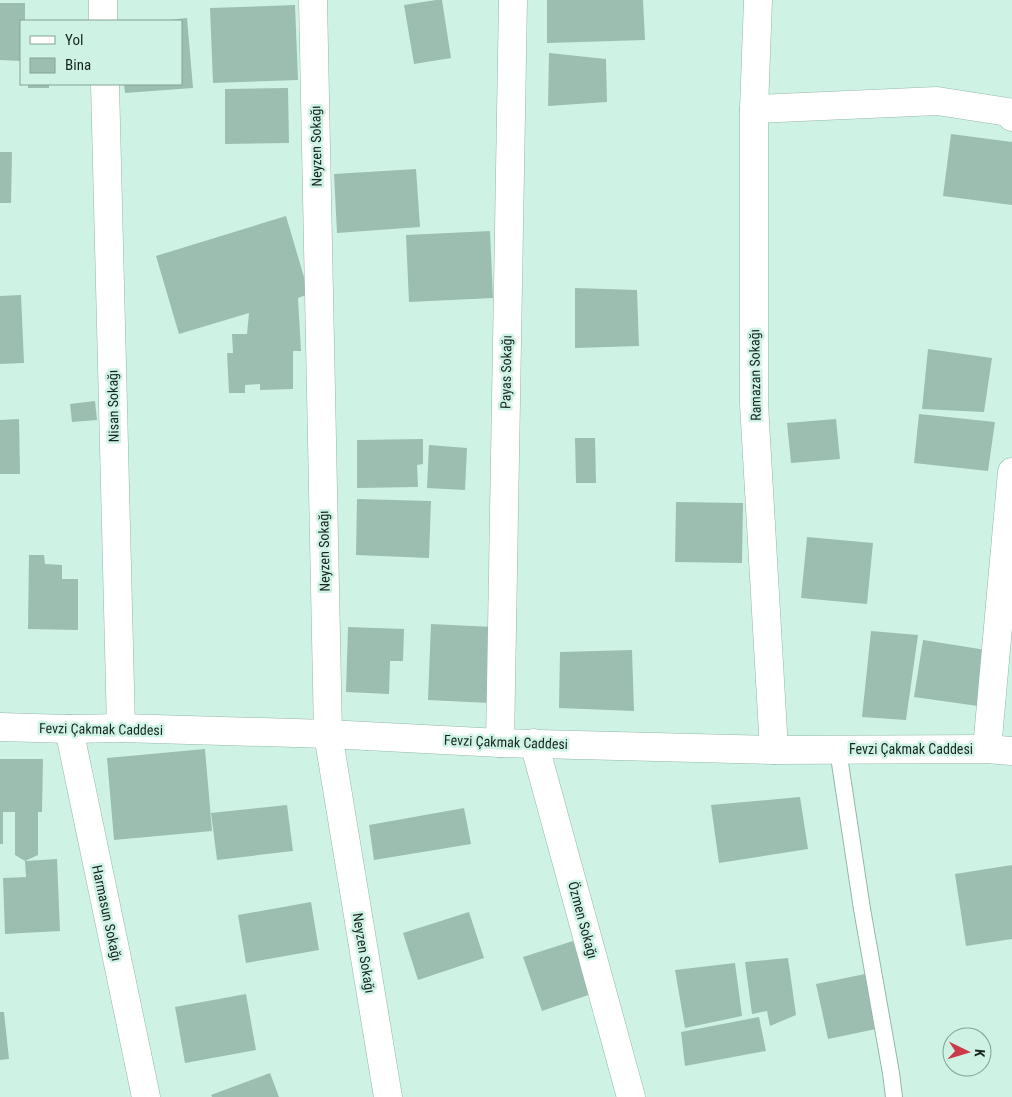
<svg xmlns="http://www.w3.org/2000/svg" width="1012" height="1097" font-family="'Roboto Condensed',sans-serif">
  <style>
    .building { fill: #9bbeb1 }
    .lines { fill: none; stroke-linecap: round; stroke-linejoin: round }
    .service-casing { stroke: #94b7aa; stroke-width: 18 }
    .minor-casing { stroke: #94b7aa; stroke-width: 29 }
    .service { stroke: #fff; stroke-width: 16 }
    .minor { stroke: #fff; stroke-width: 28 }
    .labels { text-anchor: middle; dominant-baseline: central; stroke-width: 5; stroke-linejoin: round; paint-order: stroke }
    .street-label { font-size: 14px; fill: #172520; stroke: #cef3e5 }
  </style>
  <rect width="100%" height="100%" fill="#cef3e5"/>
  <g class="building">
    <path d="M436 0H442L451 58 414 64 404 5Z"/>
    <path d="M547 0H643L645 40 547 43Z"/>
    <path d="M0 3H25V21H21V61L0 60Z"/>
    <path d="M295 5 298 80 213 83 210 8Z"/>
    <path d="M187 18 193 88 125 93 124 84H181V21H169V20Z"/>
    <path d="M549 53 606 59 607 102 548 106Z"/>
    <rect x="28" y="84" width="21" height="4"/>
    <path d="M288 88 289 143 225 144V89Z"/>
    <path d="M951 134 1012 142V205L943 196Z"/>
    <path d="M0 152H12L11 203H0Z"/>
    <path d="M416 169 420 227 337 233 334 174Z"/>
    <path d="M286 216 309 294 298 298 301 351H293V389L260 390V384L245 385V393H229L227 353H233L232 334H247L249 313 179 334 156 256Z"/>
    <path d="M490 231 493 298 409 302 406 235Z"/>
    <path d="M575 288 637 290 639 346 575 348Z"/>
    <path d="M21 295 24 363 0 364V296Z"/>
    <path d="M928 349 992 358 984 412 922 409Z"/>
    <path d="M95 401 97 420 72 422 70 404Z"/>
    <path d="M919 414 995 422 988 471 914 463Z"/>
    <path d="M19 419 20 474H0V420Z"/>
    <path d="M836 419 840 459 791 463 787 423Z"/>
    <path d="M575 438H595L596 483H576Z"/>
    <path d="M423 439V464L417 465 418 487 357 488V440Z"/>
    <path d="M429 445 467 448 465 490 427 488Z"/>
    <path d="M357 499 431 501 429 558 356 555Z"/>
    <path d="M676 502 743 503 742 563 675 562Z"/>
    <path d="M807 537 873 543 867 604 801 598Z"/>
    <path d="M29 555H44L45 564 62 565V579H78V630L28 629Z"/>
    <path d="M431 624 493 627 489 703 428 700Z"/>
    <path d="M348 627 404 629 403 661H390L389 694 346 692Z"/>
    <path d="M871 631 918 635 906 720 862 717Z"/>
    <path d="M923 640 986 650 978 706 914 697Z"/>
    <path d="M632 650 634 711 559 708 560 652Z"/>
    <path d="M205 749 212 831 114 840 107 758Z"/>
    <path d="M0 759H43L42 812H38V855L25 861 57 859 60 931 5 934 3 878 26 877 25 861 15 855V812H3V844H0Z"/>
    <path d="M800 797 808 849 719 863 711 805Z"/>
    <path d="M287 805 293 851 217 860 211 813Z"/>
    <path d="M464 808 471 844 374 860 369 825Z"/>
    <path d="M1012 865V939L966 946 955 874Z"/>
    <path d="M311 902 319 950 246 963 238 915Z"/>
    <path d="M469 912 484 958 418 980 403 933Z"/>
    <path d="M573 941 591 994 542 1011 523 957Z"/>
    <path d="M788 958 796 1015 770 1026 767 1011 752 1014 745 962Z"/>
    <path d="M735 963 742 1016 685 1028 675 970Z"/>
    <path d="M865 974 876 1029 828 1039 816 984Z"/>
    <path d="M246 994 256 1050 185 1063 175 1007Z"/>
    <path d="M0 1012H4L9 1059 0 1060Z"/>
    <path d="M759 1017 766 1051 685 1066 681 1032Z"/>
    <path d="M270 1073 279 1097H212L211 1095Z"/>
  </g>
  <g class="lines">
    <g class="service-casing">
      <path id="service" d="M838 750 862 909 891 1073 894 1097"/>
    </g>
    <g class="minor-casing">
      <g id="minor">
        <path d="M103 0V21"/>
        <path d="M313 0 328 734 388 1097"/>
        <path d="M758 0 754 109V404L774 750"/>
        <path d="M105 84 121 728"/>
        <path d="M754 109 937 101 1008 112 1012 117"/>
        <path d="M0 727 69 729 121 728 328 734 500 743 774 750 987 749 1012 751"/>
        <path d="M69 729 146 1097"/>
        <path d="M500 743 513 0"/>
        <path d="M534 743 631 1097"/>
        <path d="M987 749 1012 472"/>
      </g>
    </g>
    <use href="#service" class="service"/>
    <use href="#minor" class="minor"/>
  </g>
  <g class="labels">
    <g class="street-label">
      <text transform="translate(316 146) rotate(-91)">Neyzen Sokağı</text>
      <text transform="translate(506 372) rotate(-89)">Payas Sokağı</text>
      <text transform="translate(755 375) rotate(-91)">Ramazan Sokağı</text>
      <text transform="translate(113 406) rotate(-91)">Nisan Sokağı</text>
      <text transform="translate(324 551) rotate(-91)">Neyzen Sokağı</text>
      <text transform="translate(101 729) rotate(1)">Fevzi Çakmak Caddesi</text>
      <text transform="translate(506 742) rotate(2)">Fevzi Çakmak Caddesi</text>
      <text x="911" y="749">Fevzi Çakmak Caddesi</text>
      <text transform="translate(107 913) rotate(78)">Harmasun Sokağı</text>
      <text transform="translate(583 920) rotate(75)">Özmen Sokağı</text>
      <text transform="translate(364 953) rotate(81)">Neyzen Sokağı</text>
    </g>
  </g>
  <rect x="20" y="20" width="162" height="65" fill="#cef3e5" stroke="#85a196"/>
  <rect x="30" y="36" width="25" height="8" fill="#ffffff" stroke="#85a196"/>
  <text x="65" y="45" font-size="15" fill="#172520">Yol</text>
  <rect x="30" y="58" width="25" height="15" fill="#9bbeb1" stroke="#85a196"/>
  <text x="65" y="70" font-size="15" fill="#172520">Bina</text>
  <g transform="translate(967 1052) rotate(95)"><circle r="24" fill="#cef3e5" stroke="#85a196"/>
  <path d="M0-4L9 19L0 12L-9 19Z" fill="#cb3b47"/>
  <text y="-8" font-size="14" font-weight="bold" text-anchor="middle" fill="#172520">K</text>
  </g>
</svg>
